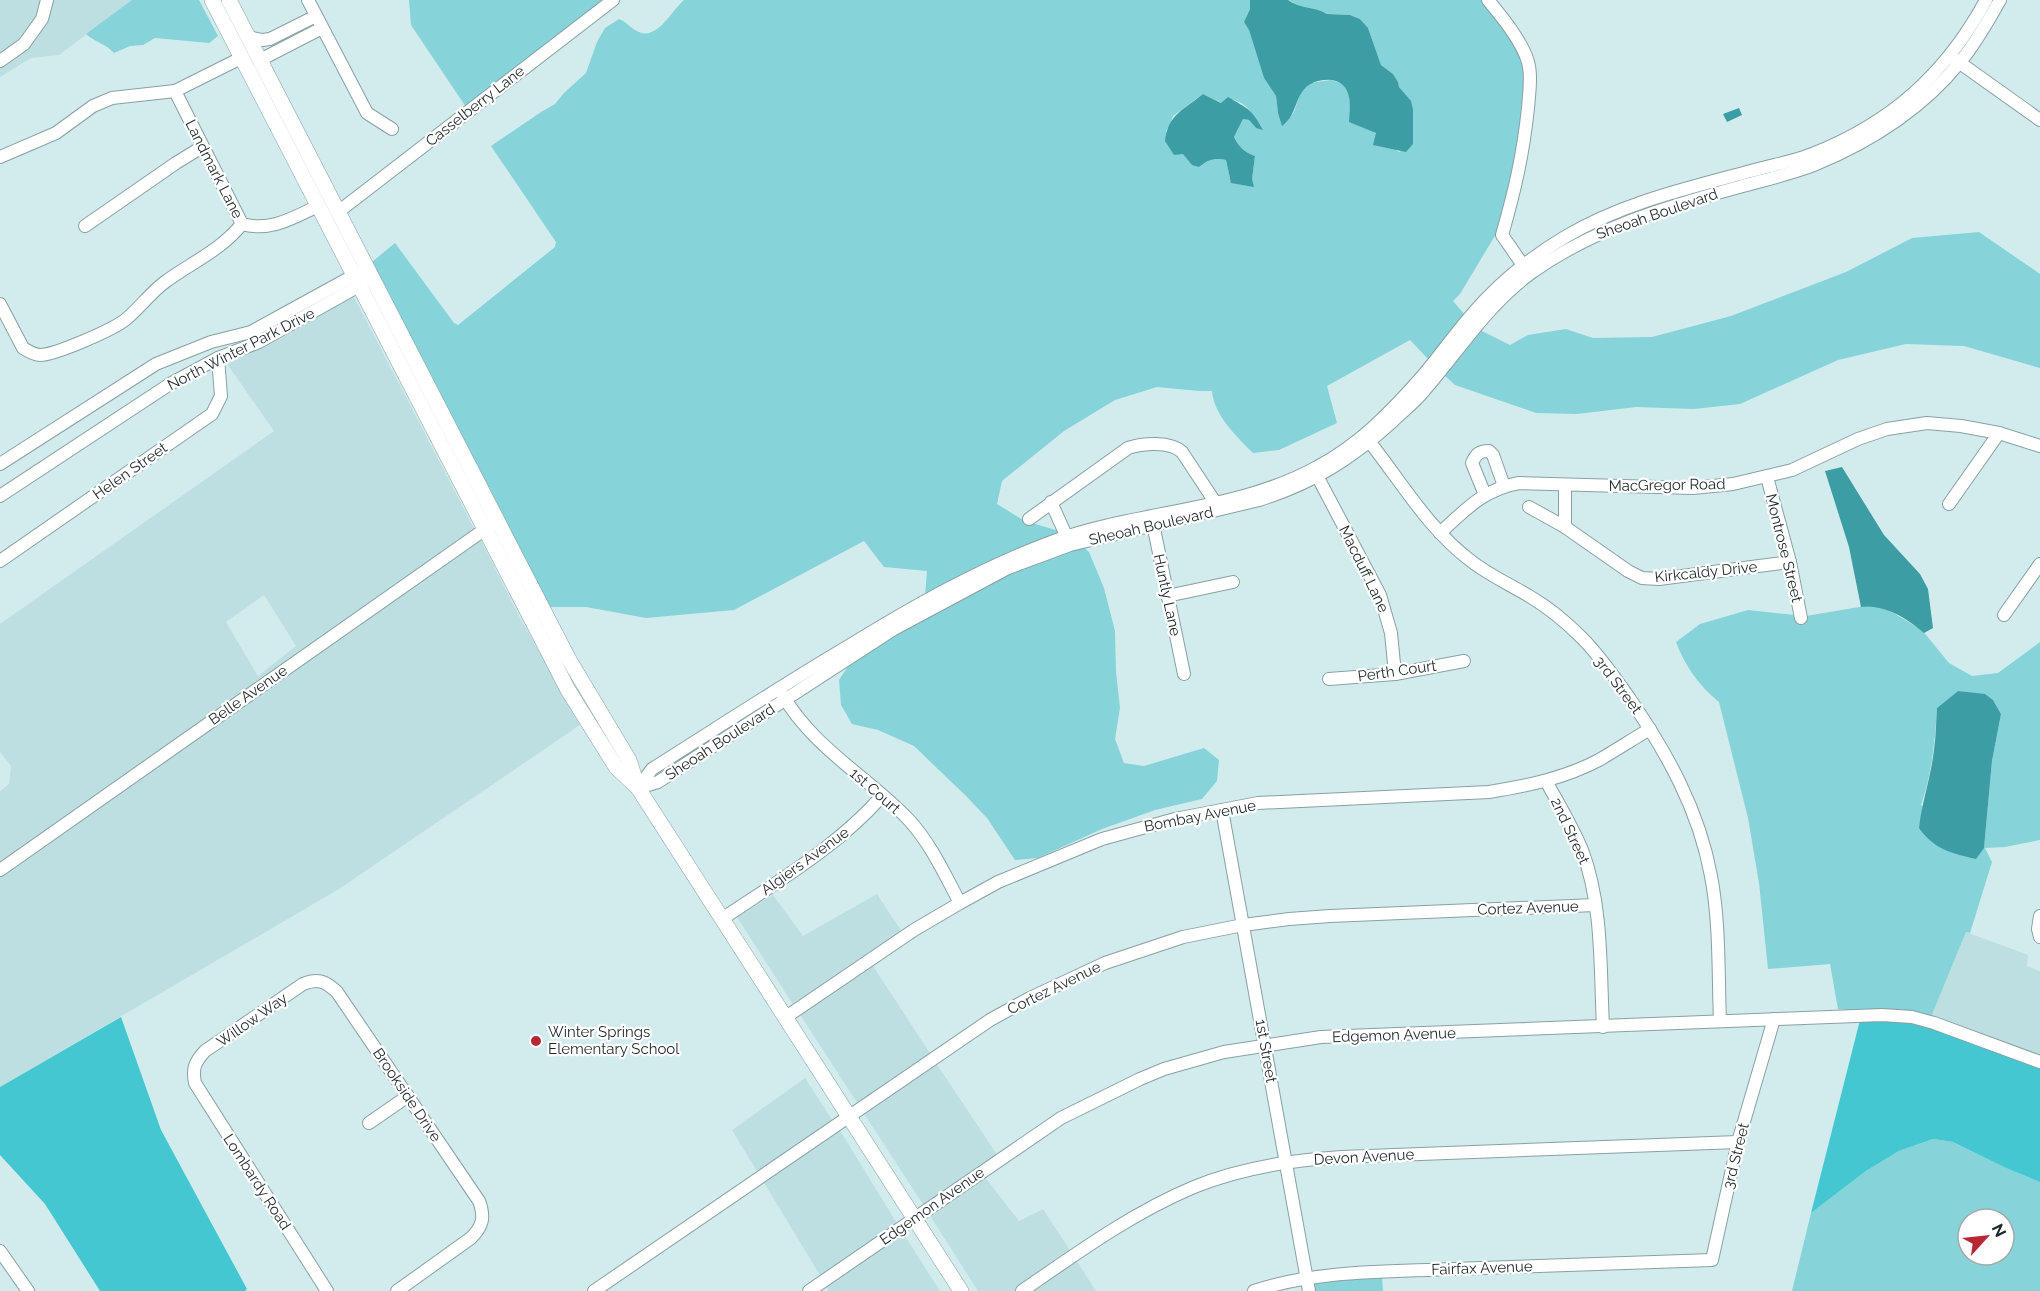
<svg xmlns="http://www.w3.org/2000/svg" width="2040" height="1291" font-family="Raleway,sans-serif">
  <style>
    .built { fill: #bddfe1; fill-rule: evenodd }
    .green { fill: #86d3d9; fill-rule: evenodd }
    .forest { fill: #44c7d0 }
    .water { fill: #3c9da4 }
    .lines { fill: none; stroke-linecap: round; stroke-linejoin: round }
    .minor-casing { stroke: #89a0a2; stroke-width: 14 }
    .major-casing { stroke: #89a0a2; stroke-width: 16 }
    .minor { stroke: #fff; stroke-width: 12 }
    .major { stroke: #fff; stroke-width: 15 }
    .poi-dot { fill: #b82734; stroke: #fff; stroke-width: 2 }
    .labels { text-anchor: middle; dominant-baseline: central; stroke-width: 4.5; stroke-linejoin: round; paint-order: stroke }
    .street-label { font-size: 15px; fill: #1e2828; stroke: #fff }
    .poi-label { font-size: 15px; fill: #1e2828; stroke: #fff; text-anchor: start }
  </style>
  <rect width="100%" height="100%" fill="#d2eced"/>
  <g class="built">
    <path d="M0 0H41L37 18 21 40 0 55Z"/>
    <path d="M52 0H132L59 55 31 58 0 77V67Z"/>
    <path d="M353 295 475 530 0 865V791L9 784 11 766 0 752V624L274 431 225 361ZM264 595 296 646 258 676 226 622Z"/>
    <path d="M480 538 519 616 580 725 339 889 0 1087V876Z"/>
    <path d="M877 894 902 932 794 1006 737 917 773 895 803 936Z"/>
    <path d="M1966 932 2028 955 2027 966 2040 971V1057L1931 1017Z"/>
    <path d="M888 953 873 966 931 1055 858 1104 799 1013Z"/>
    <path d="M936 1063 998 1156 924 1206 863 1112Z"/>
    <path d="M805 1078 833 1121 758 1173 732 1130Z"/>
    <path d="M839 1129 898 1225 821 1277 763 1181Z"/>
    <path d="M984 1176 1019 1221 1043 1209 1071 1252 1014 1291H978L929 1214Z"/>
    <path d="M903 1233 940 1291H829L825 1285Z"/>
    <path d="M1076 1260 1096 1291H1030Z"/>
  </g>
  <g class="green">
    <path d="M132 0H199L218 36 209 43 155 38 143 45 130 46 114 53C105 43 96 43 86 34Z"/>
    <path d="M409 0H605L466 107 411 25Z"/>
    <path d="M684 0H1250V9L1244 22 1249 30 1264 78 1276 96 1278 113 1285 124 1294 112 1302 89 1310 83 1331 80 1341 83 1349 92 1350 105 1361 127 1370 129 1399 152 1412 144 1413 109 1410 101 1399 87 1398 82 1393 74 1381 65 1368 28 1360 19 1350 15 1327 14C1315 6 1299 9 1289 0H1481L1505 28 1523 64 1525 89 1519 147 1499 229 1460 294 1453 301 1465 315 1429 360 1410 340 1327 386 1337 423 1279 450 1253 453C1236 436 1214 415 1212 391H1199L1157 387 1115 400 1064 431 1002 481 997 504 1023 520 1027 525 1032 523 1059 531 1061 533 1004 555 925 596 927 571 884 567 864 541 734 610 646 618 586 607H549L372 262 395 243 454 323 458 325 555 247 556 242 491 146 541 112 555 104 564 93 586 73 597 42 605 28 619 19C627 22 628 26 635 30 656 44 671 11 684 0ZM1203 94 1222 103 1230 99C1246 103 1254 111 1256 128L1249 120 1243 119 1234 137C1239 147 1244 152 1255 156L1252 179 1230 178 1226 160 1215 158 1192 165 1166 131 1170 125 1173 116Z"/>
    <path d="M1979 232 2040 274V368L1964 346 1906 344 1838 360 1740 404 1694 409 1636 407 1577 414 1536 413 1455 385 1443 374 1480 330 1510 345 1528 335 1566 329 1593 338 1652 337 1731 316 1846 272 1912 238Z"/>
    <path d="M1082 546 1089 552 1104 588 1115 631 1116 672 1120 708 1115 739 1124 763 1144 766 1204 748 1219 760 1217 781 1202 799 1155 810 1102 829 1038 858 1015 860 987 818 966 796 914 746 878 730 852 724 841 705 839 680 850 663 896 633 1010 572Z"/>
    <path d="M1871 605 1890 611 1922 630 1949 663 1972 676 1998 673 2040 642V840L2005 847 1985 848 1992 862 1970 933 1966 932 1931 1017 1838 1009 1830 964 1768 969 1759 883 1748 818 1719 702C1699 686 1685 666 1676 642L1700 624 1748 610 1795 615 1797 624 1807 622 1806 616ZM1958 691 1985 695 1993 700 2001 714 1992 761 1984 848 1921 805C1932 773 1935 741 1937 708Z"/>
    <path d="M1933 1139 1953 1142 2006 1168 2040 1182V1291H1792L1811 1213 1866 1171 1899 1151ZM1968 1219H2004V1255H1968Z"/>
    <path d="M1382 1277 1383 1291H1314L1313 1283Z"/>
  </g>
  <g class="forest">
    <path d="M121 1017 161 1130 247 1289 245 1291H100L45 1204 0 1155V1087Z"/>
    <path d="M1860 1020H1881L1910 1022 1932 1028 2040 1068V1182L2006 1168 1953 1142 1933 1139 1899 1151 1866 1171 1811 1213Z"/>
  </g>
  <g class="water">
    <path d="M1250 0H1288C1299 9 1315 6 1327 14L1350 15 1360 19 1368 28 1381 65 1393 74 1398 82 1399 87 1411 101 1413 109V144L1406 152 1373 145 1376 133 1349 122C1350 107 1353 87 1336 81 1330 79 1324 80 1318 81 1293 87 1300 114 1282 126L1278 113 1276 96 1264 78 1249 30 1244 22 1250 9Z"/>
    <path d="M1203 94 1221 103 1228 97C1248 109 1251 108 1263 130L1256 128 1249 120 1243 119 1234 137C1239 147 1244 152 1255 156L1252 179 1254 187 1231 183 1226 160C1214 158 1209 159 1199 167L1192 165 1183 154 1174 155 1165 141C1168 114 1184 110 1203 94Z"/>
    <path d="M1739 108 1742 115 1727 122 1723 114Z"/>
    <path d="M1842 467 1884 535 1920 574 1928 589 1933 628 1924 633C1909 619 1882 603 1861 607L1849 547 1825 471Z"/>
    <path d="M1958 691 1985 694 1993 700 2001 714 1992 761 1984 848 1976 859C1951 853 1935 850 1919 828 1922 801 1931 777 1934 750 1936 736 1936 722 1937 708Z"/>
  </g>
  <g class="lines">
    <g class="minor-casing">
      <g id="minor">
        <path d="M308 0 367 113 392 129"/>
        <path d="M1488 0C1502 17 1522 41 1528 62 1532 76 1529 94 1528 108 1523 155 1515 190 1502 235L1527 271"/>
        <path d="M248 37 262 40 270 39 316 16"/>
        <path d="M1953 58 2040 120"/>
        <path d="M260 60 322 28"/>
        <path d="M0 61 24 44 42 19 47 0"/>
        <path d="M175 91 242 224"/>
        <path d="M0 157 56 133 93 106 112 98 175 91 241 58"/>
        <path d="M338 212 613 0"/>
        <path d="M242 224C270 232 293 218 318 206"/>
        <path d="M85 226 176 163 202 147"/>
        <path d="M0 304 23 348C28 351 34 355 40 355 55 355 112 330 125 320 139 309 150 293 165 282 192 262 220 251 242 224"/>
        <path d="M1365 436C1399 478 1427 528 1471 561 1489 575 1509 584 1529 596 1548 607 1567 623 1582 638 1600 656 1615 678 1630 699 1667 753 1699 810 1711 876 1720 923 1718 973 1720 1021"/>
        <path d="M0 464 156 364 211 342 251 332 353 276 363 274"/>
        <path d="M1314 470 1380 595 1391 633 1395 674"/>
        <path d="M1767 477 1790 562 1801 618"/>
        <path d="M1565 486V527"/>
        <path d="M1485 495 1472 463C1476 454 1479 451 1489 451L1493 455 1504 486"/>
        <path d="M0 496 170 384 218 358 259 342 359 286 364 280"/>
        <path d="M1051 502 1069 542"/>
        <path d="M1949 504 1999 433"/>
        <path d="M1529 507 1565 527 1628 571 1642 578 1659 579 1790 562"/>
        <path d="M1029 519 1128 448C1143 443 1170 441 1182 452L1215 502"/>
        <path d="M1152 519 1184 674"/>
        <path d="M1440 533C1465 510 1484 489 1519 483L1693 488 1733 484 1792 470 1858 439 1887 429 1927 423 1961 426 1999 433 2040 446"/>
        <path d="M0 561 212 414 221 396 218 358"/>
        <path d="M1167 596 1233 582"/>
        <path d="M2004 615 2040 564"/>
        <path d="M1329 679 1395 674 1464 661"/>
        <path d="M782 694C814 749 867 776 909 820 931 844 945 875 960 903"/>
        <path d="M1546 781C1558 803 1572 826 1582 850 1603 905 1600 969 1603 1027"/>
        <path d="M638 788 658 782 894 629 1008 568 1070 545 1259 500C1313 483 1351 459 1393 421 1403 411 1414 403 1423 392 1458 352 1487 305 1531 273 1594 228 1666 207 1739 187 1764 180 1791 174 1814 165 1870 142 1921 110 1960 62 1976 43 1988 21 2000 0"/>
        <path d="M638 788 652 769C717 728 781 686 847 647 912 607 979 569 1051 542 1137 510 1236 512 1317 467 1357 446 1389 414 1419 380 1443 353 1463 321 1490 295 1512 273 1538 253 1565 237 1622 203 1688 188 1751 171 1771 165 1793 162 1812 154 1891 123 1946 74 1986 0"/>
        <path d="M1222 810 1309 1291"/>
        <path d="M0 870 491 525"/>
        <path d="M2040 916 2038 929 2040 937"/>
        <path d="M722 919C778 881 837 847 882 796"/>
        <path d="M786 1017 914 930 960 903 998 882 1102 839 1175 819 1258 803 1489 792C1527 786 1565 778 1599 760 1616 750 1633 739 1650 729"/>
        <path d="M369 1123 408 1096"/>
        <path d="M0 1251 28 1291"/>
        <path d="M327 1291 195 1083C192 1068 195 1062 205 1051L303 984C318 978 325 981 337 992L479 1201C485 1217 483 1226 471 1238L397 1291"/>
        <path d="M594 1291 990 1020 1030 998 1105 963 1183 937 1243 925 1289 919 1330 916 1595 905"/>
        <path d="M809 1291 1061 1118 1140 1079 1164 1069 1224 1052 1321 1037 1882 1015 1912 1017 1934 1023 2040 1062"/>
        <path d="M1022 1291C1077 1253 1132 1213 1194 1187 1240 1168 1292 1160 1342 1157L1738 1142"/>
        <path d="M1254 1291C1317 1270 1387 1272 1453 1269 1539 1266 1626 1263 1712 1260L1738 1142 1774 1019"/>
      </g>
    </g>
    <g class="major-casing">
      <g id="major">
        <path d="M212 0 568 690 616 767 638 788 961 1291"/>
        <path d="M229 0 568 658 629 760 638 788"/>
      </g>
    </g>
    <use href="#minor" class="minor"/>
    <use href="#major" class="major"/>
  </g>
  <circle class="poi-dot" cx="536" cy="1041" r="6"/>
  <g class="labels">
    <g class="street-label">
      <text transform="translate(475 106) rotate(-38)">Casselberry Lane</text>
      <text transform="translate(214 169) rotate(63)">Landmark Lane</text>
      <text transform="translate(1657 214) rotate(-19)">Sheoah Boulevard</text>
      <text transform="translate(241 349) rotate(-27)">North Winter Park Drive</text>
      <text transform="translate(130 471) rotate(-35)">Helen Street</text>
      <text transform="translate(1667 485) rotate(-1)">MacGregor Road</text>
      <text transform="translate(1151 526) rotate(-13)">Sheoah Boulevard</text>
      <text transform="translate(1784 548) rotate(76)">Montrose Street</text>
      <text transform="translate(1364 569) rotate(64)">Macduff Lane</text>
      <text transform="translate(1706 572) rotate(-6)">Kirkcaldy Drive</text>
      <text transform="translate(1167 595) rotate(78)">Huntly Lane</text>
      <text transform="translate(1397 671) rotate(-8)">Perth Court</text>
      <text transform="translate(1618 685) rotate(53)">3rd Street</text>
      <text transform="translate(248 695) rotate(-35)">Belle Avenue</text>
      <text transform="translate(720 742) rotate(-33)">Sheoah Boulevard</text>
      <text transform="translate(875 791) rotate(41)">1st Court</text>
      <text transform="translate(1200 816) rotate(-11)">Bombay Avenue</text>
      <text transform="translate(1570 831) rotate(65)">2nd Street</text>
      <text transform="translate(805 861) rotate(-36)">Algiers Avenue</text>
      <text transform="translate(1528 908) rotate(-2)">Cortez Avenue</text>
      <text transform="translate(1054 988) rotate(-26)">Cortez Avenue</text>
      <text transform="translate(252 1020) rotate(-35)">Willow Way</text>
      <text transform="translate(1394 1035) rotate(-2)">Edgemon Avenue</text>
      <text transform="translate(1266 1051) rotate(80)">1st Street</text>
      <text transform="translate(407 1095) rotate(56)">Brookside Drive</text>
      <text transform="translate(1736 1156) rotate(-76)">3rd Street</text>
      <text transform="translate(1364 1157) rotate(-3)">Devon Avenue</text>
      <text transform="translate(257 1182) rotate(57)">Lombardy Road</text>
      <text transform="translate(932 1206) rotate(-35)">Edgemon Avenue</text>
      <text transform="translate(1482 1268) rotate(-2)">Fairfax Avenue</text>
    </g>
    <g class="poi-label">
      <text x="548" y="1032">Winter Springs<tspan x="548" dy="17">Elementary School</tspan></text>
    </g>
  </g>
  <g transform="translate(1986 1237) rotate(63)"><circle r="28" fill="#ffffff" stroke="#a5a9a9" stroke-width="1.5"/>
  <path d="M0-4.5L10 22L0 15L-10 22Z" fill="#b82734"/>
  <text y="-9" font-size="16" font-weight="bold" text-anchor="middle" fill="#1e2828">N</text>
  </g>
</svg>
